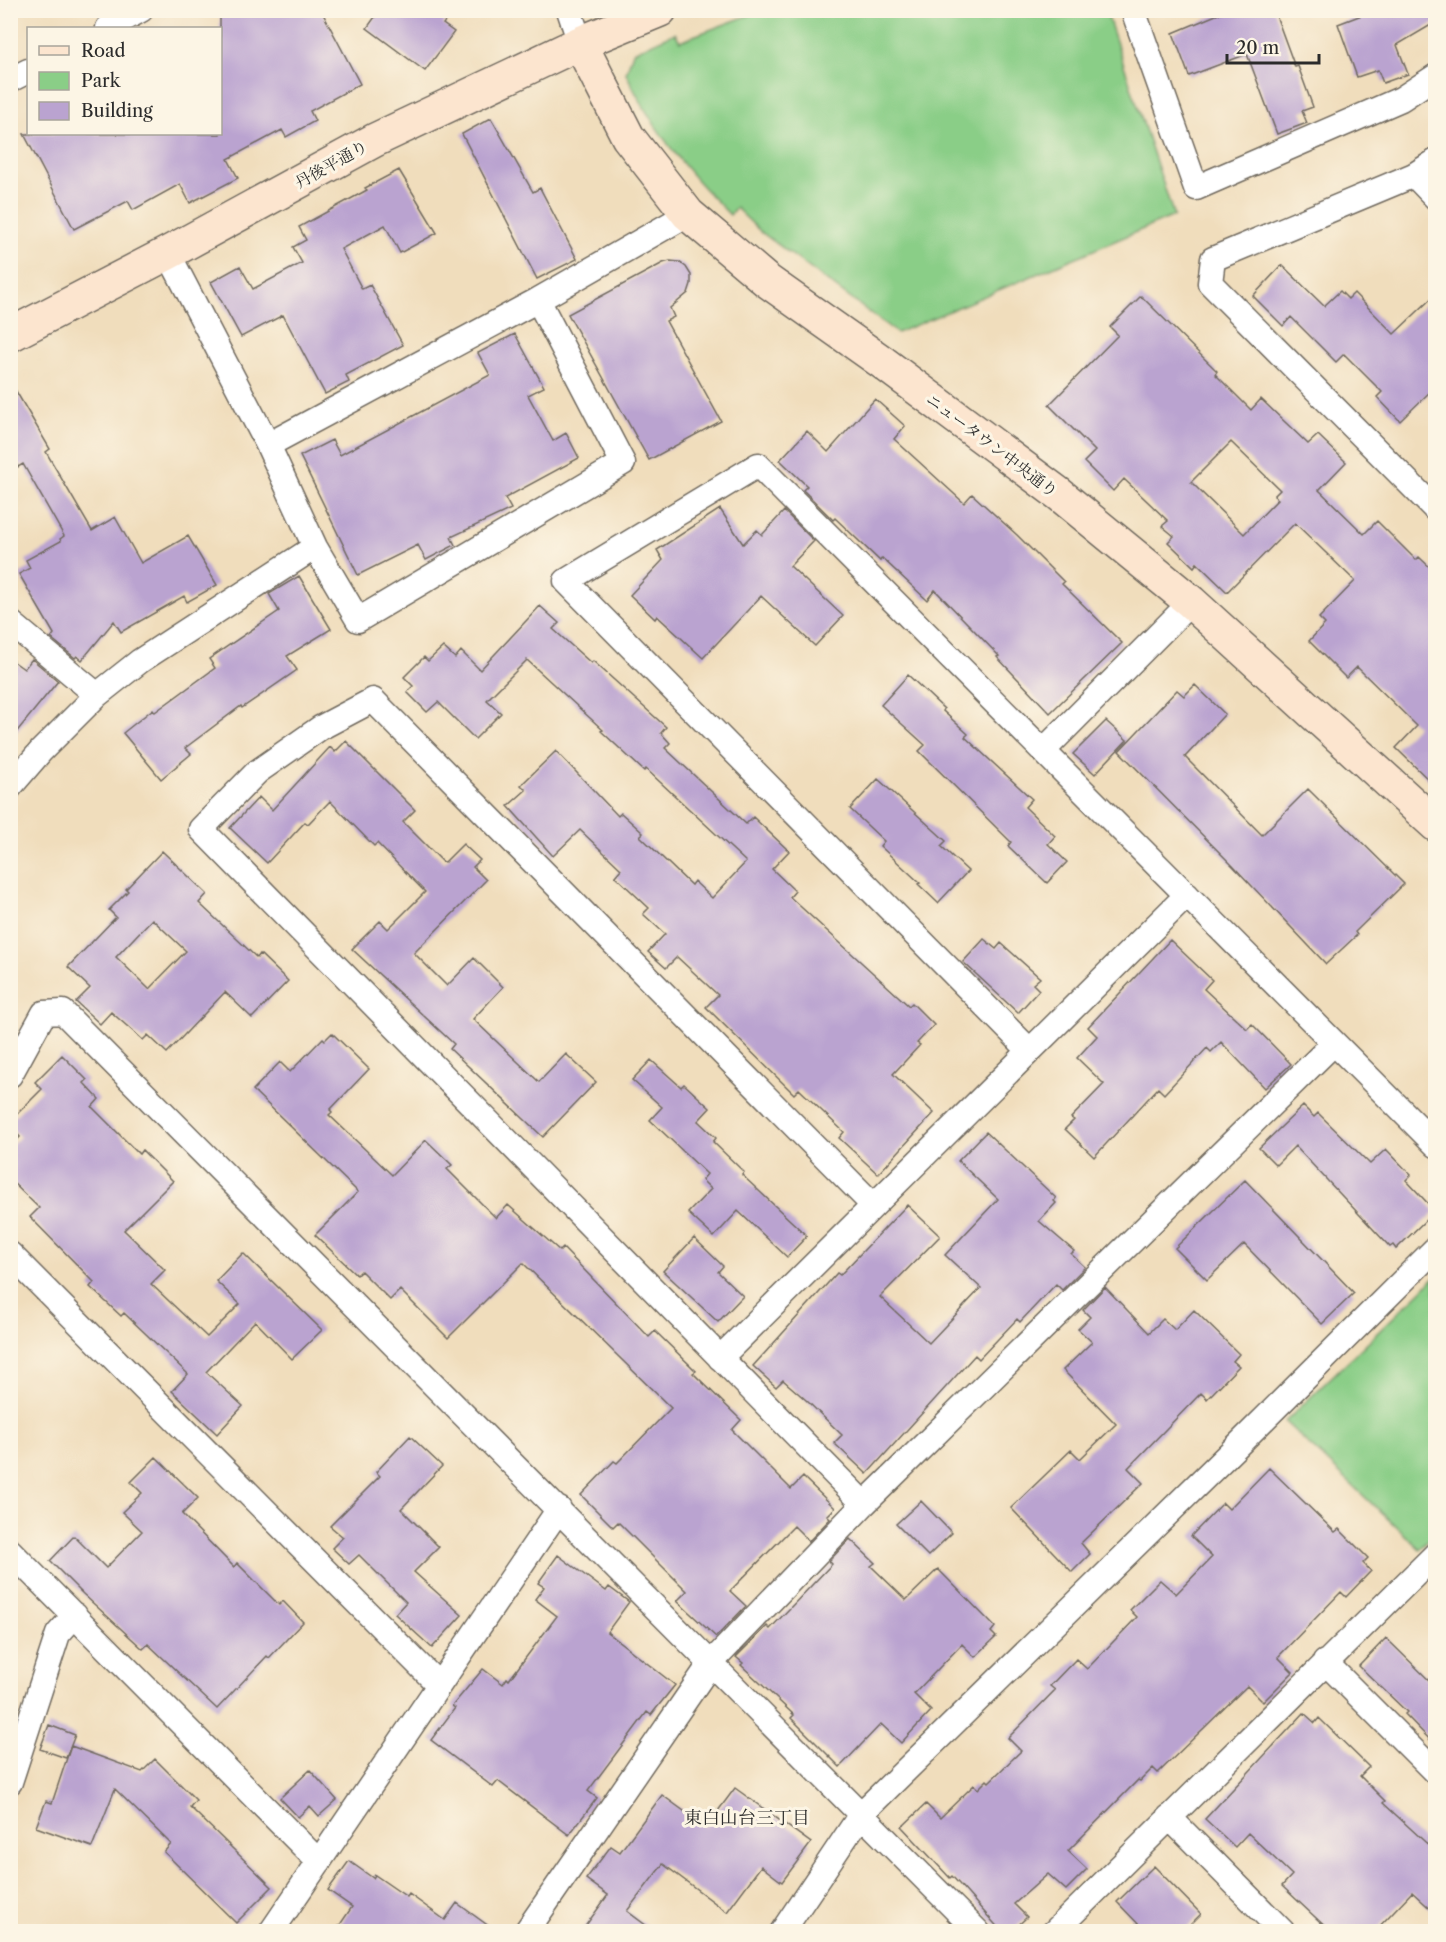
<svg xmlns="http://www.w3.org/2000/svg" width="1446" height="1942" font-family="'Libre Caslon Text','Noto Serif JP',serif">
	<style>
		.green { fill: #8ace87; stroke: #5a7c59; stroke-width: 1.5 }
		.building { fill: #baa3d0; fill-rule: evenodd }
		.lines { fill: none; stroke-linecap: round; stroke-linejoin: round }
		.street-casing { stroke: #70695e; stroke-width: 27 }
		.secondary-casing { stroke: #70695e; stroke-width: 36 }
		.street { stroke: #fff; stroke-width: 24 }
		.secondary { stroke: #fce5cf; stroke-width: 33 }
		.labels { text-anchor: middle; stroke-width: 6; stroke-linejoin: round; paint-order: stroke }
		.street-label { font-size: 16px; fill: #2b2b2b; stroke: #fcf5e5 }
		.neighbourhood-label { font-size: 18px; fill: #2b2b2b; stroke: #fcf5e5 }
	</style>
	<rect width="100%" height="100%" fill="#fcf5e5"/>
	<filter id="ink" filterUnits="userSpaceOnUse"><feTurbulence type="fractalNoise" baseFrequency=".0167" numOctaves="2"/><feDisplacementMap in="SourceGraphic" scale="12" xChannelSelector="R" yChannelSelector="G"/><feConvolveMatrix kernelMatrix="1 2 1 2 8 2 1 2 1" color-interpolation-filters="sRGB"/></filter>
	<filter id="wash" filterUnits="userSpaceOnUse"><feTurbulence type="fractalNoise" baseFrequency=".008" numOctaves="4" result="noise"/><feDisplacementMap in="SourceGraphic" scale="24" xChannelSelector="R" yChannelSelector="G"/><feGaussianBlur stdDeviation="1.35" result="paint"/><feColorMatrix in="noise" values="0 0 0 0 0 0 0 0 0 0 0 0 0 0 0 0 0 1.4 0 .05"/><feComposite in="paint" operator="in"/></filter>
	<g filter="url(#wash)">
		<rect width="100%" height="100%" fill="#f0ddbc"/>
		<!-- green -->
		<path class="green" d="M 760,11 L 1106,11 L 1174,216 L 897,333 L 761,232 L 736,208 L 730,215 C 687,173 651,128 626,73 L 633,52 L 675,33 L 680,41 Z
			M 1435,1277 L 1435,1533 L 1420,1549 L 1285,1422 Z"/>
		<g id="blocks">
			<!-- building -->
			<path class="building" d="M 220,10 L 321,10 L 360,84 L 310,111 L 315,121 L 286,137 L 282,130 L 228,159 L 238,178 L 190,203 L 180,184 L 133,210 L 128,201 L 74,229 L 24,134 L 220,134 Z
				M 380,10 L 453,10 L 443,24 L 454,32 L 425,71 L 367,28 Z
				M 1228,10 L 1274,10 L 1295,67 L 1298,66 L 1313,107 L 1302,111 L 1307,123 L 1277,134 L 1247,54 L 1189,76 L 1173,33 Z
				M 1375,10 L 1436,10 L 1436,22 L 1397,45 L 1408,74 L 1383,83 L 1378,70 L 1357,77 L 1338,24 Z
				M 491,118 L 533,192 L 540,188 L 577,259 L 537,279 L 462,134 Z
				M 399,170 L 437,233 L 400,253 L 385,225 L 341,249 L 362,289 L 370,285 L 403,345 L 346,375 L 349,382 L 325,394 L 283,315 L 241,337 L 211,282 L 240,266 L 253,289 L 302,263 L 293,247 L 306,240 L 299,227 L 367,190 L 365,188 Z
				M 670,261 L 679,262 L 686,267 L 691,275 L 691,284 L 688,293 L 670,308 L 674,317 L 666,321 L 721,421 L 649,460 L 568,314 L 663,263 Z
				M 1282,265 L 1324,306 L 1340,291 L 1348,299 L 1354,293 L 1394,334 L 1436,294 L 1436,386 L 1400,421 L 1377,397 L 1382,392 L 1344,354 L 1336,362 L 1291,317 L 1283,326 L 1253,296 Z
				M 1141,296 L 1217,371 L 1215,374 L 1251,410 L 1261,399 L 1308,444 L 1318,435 L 1346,462 L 1319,490 L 1364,534 L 1377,521 L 1416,560 L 1419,557 L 1436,573 L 1436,787 L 1396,748 L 1417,726 L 1357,667 L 1346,678 L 1309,641 L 1325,624 L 1319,618 L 1355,581 L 1295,523 L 1227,592 L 1197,563 L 1194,567 L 1168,542 L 1174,536 L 1162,526 L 1168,521 L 1124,479 L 1113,491 L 1084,462 L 1095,451 L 1049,405 L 1118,335 L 1110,327 ZM 1231,442 L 1280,490 L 1274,496 L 1278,499 L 1244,534 L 1191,482 Z
				M 515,334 L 544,387 L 528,395 L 553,441 L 566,433 L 579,458 L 505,498 L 511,509 L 451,537 L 455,545 L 426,560 L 418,545 L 358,575 L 300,456 L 332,440 L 340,455 L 490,375 L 478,353 Z
				M 10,381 L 50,449 L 46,452 L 92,531 L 115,517 L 141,563 L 188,536 L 217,585 L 187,602 L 184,596 L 121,632 L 114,621 L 82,660 L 77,656 L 75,658 L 51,638 L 54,634 L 19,574 L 30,568 L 26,560 L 61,541 L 60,539 L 64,536 L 23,464 L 18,467 L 10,453 Z
				M 875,399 L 905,426 L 894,439 L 964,503 L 972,494 L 1017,535 L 1064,582 L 1062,584 L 1122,643 L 1050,713 L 997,657 L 999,656 L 935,590 L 927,600 L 882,558 L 880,561 L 835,518 L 833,520 L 803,490 L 807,486 L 780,460 L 807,431 L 828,452 Z
				M 720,509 L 743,544 L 757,530 L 762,535 L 784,511 L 814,541 L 790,566 L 843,616 L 815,646 L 761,596 L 703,658 L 657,616 L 655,619 L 630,595 L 663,560 L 657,550 Z
				M 299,576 L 331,629 L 287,656 L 297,670 L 242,708 L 241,706 L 185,748 L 191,754 L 161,779 L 123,733 L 153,709 L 155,712 L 215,668 L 209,659 L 279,611 L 269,594 Z
				M 540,606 L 559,623 L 553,629 L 591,663 L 593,661 L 666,727 L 661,733 L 670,743 L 665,748 L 746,824 L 753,817 L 789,851 L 772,869 L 795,891 L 790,897 L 909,1006 L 912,1003 L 934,1025 L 917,1043 L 920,1045 L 893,1074 L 934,1113 L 878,1174 L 839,1138 L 844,1132 L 799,1089 L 794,1094 L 706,1007 L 718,995 L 677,957 L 666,968 L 648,952 L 665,934 L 643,914 L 649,908 L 615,876 L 621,869 L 580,830 L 553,856 L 508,806 L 526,790 L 521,785 L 556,751 L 618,816 L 621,813 L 643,833 L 640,836 L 691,885 L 694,881 L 712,898 L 746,862 L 646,769 L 644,771 L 601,731 L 603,730 L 527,660 L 487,700 L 501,713 L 475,739 L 438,702 L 427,712 L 407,692 L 413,686 L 404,677 L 424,657 L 428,661 L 443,647 L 455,658 L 461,651 L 480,670 Z
				M 10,659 L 24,669 L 32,659 L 58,681 L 10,740 Z
				M 908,675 L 944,709 L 943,711 L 968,734 L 965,737 L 1032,799 L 1025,807 L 1055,836 L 1048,844 L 1067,862 L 1047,883 L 1008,846 L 1011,842 L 919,751 L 925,745 L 881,705 Z
				M 1195,685 L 1225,714 L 1185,757 L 1262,835 L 1308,789 L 1404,884 L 1355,932 L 1357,935 L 1326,964 L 1233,866 L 1119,751 L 1177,690 L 1184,696 Z
				M 1106,721 L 1127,740 L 1095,774 L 1073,754 Z
				M 346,741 L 415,810 L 403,822 L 444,863 L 463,844 L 480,860 L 473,867 L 486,880 L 414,953 L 447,986 L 474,958 L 503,987 L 473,1019 L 539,1082 L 566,1054 L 596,1082 L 543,1137 L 450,1049 L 454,1044 L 352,949 L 380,921 L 388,929 L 425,892 L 377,843 L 374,846 L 330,801 L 308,824 L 305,822 L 267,863 L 230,828 L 259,797 L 272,810 L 330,747 L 335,752 Z
				M 878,779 L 946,841 L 941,846 L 968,871 L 938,903 L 918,884 L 920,883 L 880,846 L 884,841 L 850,809 Z
				M 162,851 L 207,894 L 199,903 L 257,958 L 260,954 L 288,981 L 252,1018 L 225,992 L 167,1053 L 148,1035 L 143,1040 L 111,1012 L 100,1024 L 76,1002 L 90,988 L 68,967 L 116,917 L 109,910 L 128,891 L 126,889 ZM 152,919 L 186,951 L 149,989 L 116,957 Z
				M 984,939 L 996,949 L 1001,943 L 1040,978 L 1033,984 L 1039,990 L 1018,1013 L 963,962 Z
				M 1170,940 L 1212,980 L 1204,989 L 1247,1029 L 1252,1024 L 1291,1064 L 1265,1088 L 1221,1042 L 1211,1052 L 1207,1048 L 1164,1094 L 1158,1088 L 1094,1157 L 1065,1129 L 1074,1120 L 1071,1118 L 1104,1084 L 1077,1058 L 1097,1036 L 1088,1027 Z
				M 332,1033 L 369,1069 L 330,1110 L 332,1112 L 329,1115 L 392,1175 L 426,1140 L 452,1165 L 447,1169 L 496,1218 L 508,1205 L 560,1251 L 563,1248 L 649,1337 L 655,1331 L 696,1371 L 693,1373 L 741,1420 L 732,1430 L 791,1489 L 803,1477 L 835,1508 L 827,1516 L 830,1519 L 809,1541 L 794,1526 L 730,1591 L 746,1606 L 716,1637 L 677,1601 L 687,1591 L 618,1522 L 613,1527 L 581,1495 L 614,1461 L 617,1463 L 671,1408 L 523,1263 L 448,1338 L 400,1290 L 390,1300 L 361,1271 L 357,1275 L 315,1235 L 358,1192 L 253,1090 L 280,1062 L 290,1072 L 323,1038 L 325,1040 Z
				M 62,1055 L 87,1080 L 84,1083 L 99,1099 L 92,1107 L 139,1154 L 142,1150 L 173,1181 L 124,1230 L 165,1270 L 151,1284 L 207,1337 L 240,1304 L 216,1281 L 243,1253 L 322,1330 L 292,1359 L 255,1321 L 206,1372 L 243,1406 L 217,1434 L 172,1391 L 188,1374 L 124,1313 L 121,1316 L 90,1287 L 94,1282 L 30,1217 L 39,1208 L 10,1180 L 10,1147 L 20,1137 L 10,1126 L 10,1121 L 42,1089 L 35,1082 Z
				M 651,1060 L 681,1087 L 684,1084 L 710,1108 L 698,1121 L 716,1138 L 713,1142 L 744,1172 L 742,1175 L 807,1236 L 787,1257 L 738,1211 L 714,1237 L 688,1213 L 711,1189 L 702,1180 L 707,1174 L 650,1120 L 662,1107 L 632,1080 Z
				M 1303,1106 L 1314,1117 L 1318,1113 L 1370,1164 L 1386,1149 L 1411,1175 L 1406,1180 L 1435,1211 L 1396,1249 L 1393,1245 L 1390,1247 L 1295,1146 L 1276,1165 L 1259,1148 Z
				M 986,1132 L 1056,1198 L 1054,1201 L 1056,1203 L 1039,1221 L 1074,1251 L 1071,1254 L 1085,1267 L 1062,1290 L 1056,1284 L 1020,1322 L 1017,1319 L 979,1359 L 975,1355 L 867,1474 L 834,1443 L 842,1435 L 806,1400 L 783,1380 L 776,1387 L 753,1366 L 837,1273 L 840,1275 L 907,1205 L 940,1236 L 880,1297 L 929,1343 L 981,1288 L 945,1255 L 998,1199 L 958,1161 Z
				M 1245,1180 L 1354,1293 L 1322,1324 L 1244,1244 L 1207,1280 L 1175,1248 Z
				M 694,1238 L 723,1266 L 718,1272 L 743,1296 L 718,1322 L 663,1271 Z
				M 1105,1287 L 1149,1333 L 1163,1319 L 1175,1330 L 1194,1310 L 1239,1354 L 1233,1361 L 1239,1366 L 1207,1399 L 1201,1393 L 1128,1468 L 1143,1483 L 1081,1543 L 1090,1554 L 1072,1572 L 1011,1508 L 1071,1450 L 1080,1459 L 1116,1424 L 1063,1370 L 1092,1342 L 1078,1329 L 1090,1317 L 1083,1310 Z
				M 410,1436 L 442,1466 L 401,1509 L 439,1547 L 414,1572 L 462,1615 L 432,1648 L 395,1614 L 406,1602 L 359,1555 L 349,1564 L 332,1548 L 343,1537 L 330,1526 L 380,1476 L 376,1472 Z
				M 156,1457 L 198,1498 L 182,1514 L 234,1567 L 237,1563 L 279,1605 L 283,1601 L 303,1622 L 269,1658 L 267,1656 L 217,1709 L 148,1644 L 143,1649 L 83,1594 L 50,1561 L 74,1536 L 106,1568 L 142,1531 L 122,1512 L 142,1493 L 131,1482 Z
				M 1269,1468 L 1335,1532 L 1339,1529 L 1368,1558 L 1363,1563 L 1371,1571 L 1346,1597 L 1341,1592 L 1278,1657 L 1293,1672 L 1263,1702 L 1247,1686 L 1158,1773 L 1153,1768 L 1140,1781 L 1138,1780 L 1068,1851 L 1087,1869 L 1066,1890 L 1048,1874 L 1014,1904 L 1027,1917 L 1011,1932 L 1002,1932 L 952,1876 L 950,1878 L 902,1827 L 926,1804 L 940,1818 L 974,1785 L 978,1789 L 987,1780 L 989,1782 L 1021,1751 L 1008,1738 L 1055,1690 L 1050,1686 L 1076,1659 L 1087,1669 L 1137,1617 L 1130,1610 L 1160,1580 L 1176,1594 L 1212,1557 L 1191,1536 L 1223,1503 L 1229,1509 Z
				M 921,1501 L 952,1533 L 928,1556 L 896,1524 Z
				M 850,1539 L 875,1563 L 871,1566 L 906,1600 L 938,1569 L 995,1627 L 991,1632 L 996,1637 L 975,1657 L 962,1644 L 914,1694 L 931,1711 L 901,1743 L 881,1724 L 840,1767 L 791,1718 L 794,1715 L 741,1665 L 743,1663 L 736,1657 L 767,1626 L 770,1629 L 832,1564 L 829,1561 Z
				M 558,1555 L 606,1591 L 609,1587 L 629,1602 L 607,1632 L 675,1685 L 651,1715 L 647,1712 L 588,1791 L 597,1798 L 569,1835 L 498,1781 L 493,1787 L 431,1740 L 455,1708 L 452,1706 L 483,1669 L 503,1684 L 507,1678 L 509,1680 L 557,1616 L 535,1599 L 544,1587 L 538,1583 Z
				M 1386,1638 L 1436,1687 L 1436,1746 L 1405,1714 L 1407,1712 L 1359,1666 Z
				M 1304,1713 L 1315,1723 L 1319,1718 L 1369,1767 L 1360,1776 L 1385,1801 L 1383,1803 L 1436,1852 L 1436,1914 L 1412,1892 L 1374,1932 L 1331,1932 L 1282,1886 L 1292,1875 L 1248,1833 L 1235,1847 L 1205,1819 Z
				M 49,1725 L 75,1735 L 66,1758 L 40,1749 Z
				M 71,1746 L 142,1772 L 155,1759 L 196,1800 L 190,1807 L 272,1887 L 236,1923 L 164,1852 L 171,1844 L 115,1789 L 92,1847 L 36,1827 L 46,1801 L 52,1803 Z
				M 310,1770 L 337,1800 L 319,1816 L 310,1806 L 298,1817 L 280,1798 Z
				M 735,1788 L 811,1843 L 782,1882 L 761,1866 L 727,1912 L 663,1864 L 627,1911 L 655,1932 L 581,1932 L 608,1895 L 586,1879 L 611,1846 L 620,1852 L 662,1795 L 706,1827 Z
				M 349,1861 L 373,1878 L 375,1875 L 407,1897 L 409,1894 L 445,1920 L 457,1903 L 497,1932 L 335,1932 L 352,1907 L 328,1890 Z
				M 1154,1866 L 1201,1914 L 1183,1932 L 1146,1932 L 1117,1902 Z"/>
		</g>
	</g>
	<g filter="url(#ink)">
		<use href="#blocks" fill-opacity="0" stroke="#70695e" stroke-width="1.5"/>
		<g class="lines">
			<defs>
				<path id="street" d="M 569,10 L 580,43
					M 1133,10 L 1196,188 L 1401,99 L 1436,76
					M 108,28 L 141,10
					M 10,80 L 28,71
					M 1436,161 L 1414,175 L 1213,259 L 1210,283 L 1436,510
					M 1414,175 L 1436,198
					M 168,253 L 268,445 L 315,547 L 358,620 L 623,463 L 538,300
					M 268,445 L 538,300 L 688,214
					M 10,622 L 97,695
					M 1043,751 L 1191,602
					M 10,787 L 41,751 L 97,695 L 140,661 L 315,547
					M 1029,1050 L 566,581 L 758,465 L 1436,1145
					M 10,1075 L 44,1013 L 63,1012 L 978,1932
					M 10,1254 L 439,1685
					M 720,1358 L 1187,895
					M 864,1504 L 201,829 L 257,772 L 320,728 L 373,700 L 873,1205
					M 10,1551 L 319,1862
					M 1325,1662 L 1436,1773
					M 10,1782 L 58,1634 L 75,1615
					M 1169,1817 L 1283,1932
					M 271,1932 L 559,1509
					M 526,1932 L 711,1663 L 864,1504 L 1334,1043
					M 782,1932 L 862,1813 L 1242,1441 L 1436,1248
					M 1054,1932 L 1436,1554"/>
				<path id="secondary" d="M 580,43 L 628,137 L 688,214 L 766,280 L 882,362 L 1059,494 L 1191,602 L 1436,825
					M 10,335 L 168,253 L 375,140 L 580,43 L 660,10"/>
			</defs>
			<!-- street casing -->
			<use href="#street" class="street-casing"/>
			<!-- secondary casing -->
			<use href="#secondary" class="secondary-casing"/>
			<!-- street -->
			<use href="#street" class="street"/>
			<!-- secondary -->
			<use href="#secondary" class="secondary"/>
		</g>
	</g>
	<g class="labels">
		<!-- street labels -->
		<g class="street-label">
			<text transform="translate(331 164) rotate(-29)" y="6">丹後平通り</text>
			<text transform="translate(992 445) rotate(37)" y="6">ニュータウン中央通り</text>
		</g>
		<!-- neighbourhood labels -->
		<g class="neighbourhood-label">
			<text x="747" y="1824">東白山台三丁目</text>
		</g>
	</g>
	<!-- margin -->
	<rect width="1446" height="1942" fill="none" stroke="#fcf5e5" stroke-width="36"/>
	<!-- legend -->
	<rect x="27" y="27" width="195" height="108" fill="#fcf5e5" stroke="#a8a49b" stroke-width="1.5"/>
	<rect x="39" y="46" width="30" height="9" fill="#fce5cf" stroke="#a8a49b" stroke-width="1.5"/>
	<text x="81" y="57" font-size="18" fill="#2b2b2b">Road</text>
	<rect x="39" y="72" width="30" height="18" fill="#8ace87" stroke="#a8a49b" stroke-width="1.5"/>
	<text x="81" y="87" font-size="18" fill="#2b2b2b">Park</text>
	<rect x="39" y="102" width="30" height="18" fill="#baa3d0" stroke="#a8a49b" stroke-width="1.5"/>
	<text x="81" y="117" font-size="18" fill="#2b2b2b">Building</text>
	<!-- scale -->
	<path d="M1227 54v9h92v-9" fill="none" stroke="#2b2b2b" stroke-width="3"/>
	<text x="1236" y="54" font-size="18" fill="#2b2b2b" stroke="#fcf5e5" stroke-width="4.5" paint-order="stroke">20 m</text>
</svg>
